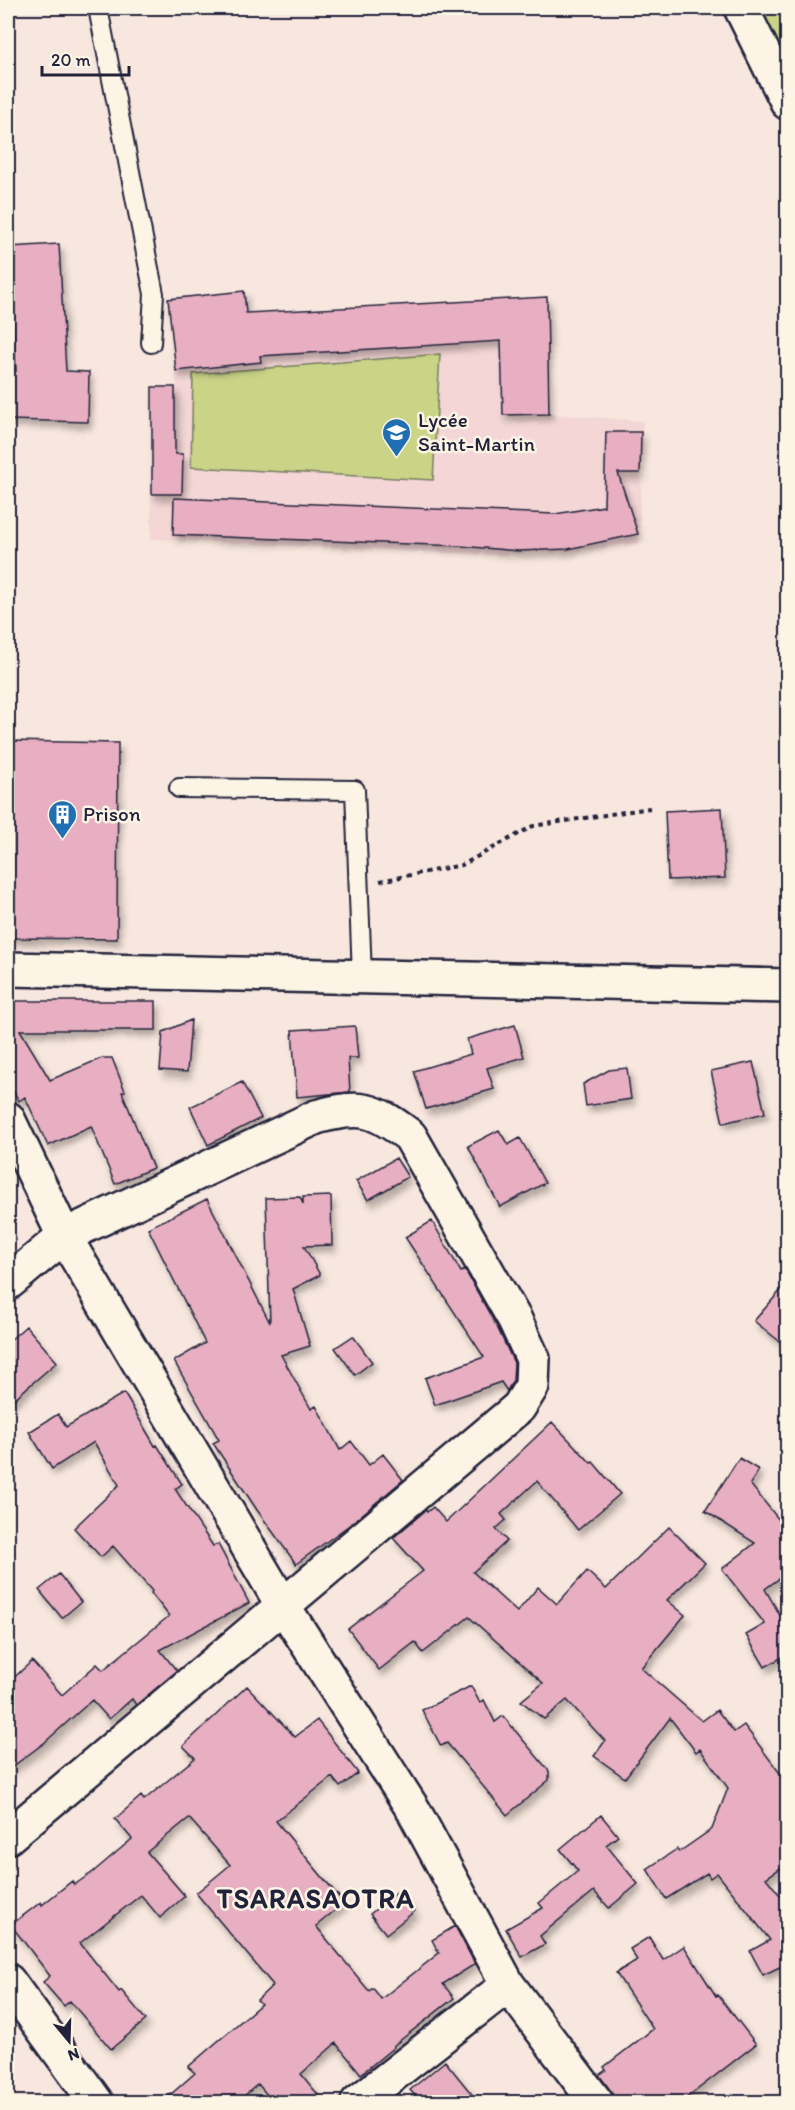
<svg xmlns="http://www.w3.org/2000/svg" width="795" height="2110" font-family="Itim,sans-serif">
	<style>
		.built { fill: #f3d6d5 }
		.green { fill: #c9d487; stroke: #767b61; stroke-width: 1.5 }
		.building { fill: #e7afc1; stroke: #22223b; stroke-width: 1.5; filter: url(#shadow) }
		.lines { fill: none; stroke-linecap: round; stroke-linejoin: round }
		.lane-casing { stroke: #22223b; stroke-width: 22 }
		.street-casing { stroke: #22223b; stroke-width: 38 }
		.path { stroke: #22223b; stroke-width: 4; stroke-dasharray: 4.5 4.5; stroke-linecap: butt }
		.lane { stroke: #fcf5e5; stroke-width: 18 }
		.street { stroke: #fcf5e5; stroke-width: 33 }
		.labels { text-anchor: middle; stroke-width: 5; stroke-linejoin: round; paint-order: stroke }
		.poi-label { font-size: 21px; fill: #22223b; stroke: #fcf5e5; text-anchor: start }
		.district-label { font-size: 27px; font-weight: bold; letter-spacing: 1.5px; fill: #22223b; stroke: #fcf5e5 }
	</style>
	<defs>
		<filter id="shadow"><feDropShadow dx="3.5" dy="6" stdDeviation="3" flood-color="#0004"/></filter>
	</defs>
	<rect width="100%" height="100%" fill="#f8e7de"/>
	<filter id="ink" filterUnits="userSpaceOnUse"><feTurbulence type="fractalNoise" baseFrequency=".0167" numOctaves="2"/><feDisplacementMap in="SourceGraphic" scale="12" xChannelSelector="R" yChannelSelector="G"/><feConvolveMatrix kernelMatrix="1 2 1 2 8 2 1 2 1" color-interpolation-filters="sRGB"/></filter>
	<g filter="url(#ink)">
		<!-- built -->
		<path class="built" d="M 244,291 L 247,323 L 257,312 L 547,297 L 549,414 L 643,421 L 639,543 L 567,552 L 494,555 L 151,539 L 152,387 L 177,386 L 168,299 Z"/>
		<!-- green -->
		<path class="green" d="M 741,8 L 787,8 L 787,103 Z
			M 440,354 L 433,480 L 191,467 L 193,374 Z"/>
		<!-- building -->
		<path class="building" d="M 59,244 L 66,371 L 89,372 L 88,422 L 8,420 L 8,371 L 16,371 L 9,247 Z
			M 244,291 L 246,313 L 547,297 L 549,414 L 503,415 L 501,341 L 260,356 L 261,362 L 176,371 L 168,299 Z
			M 152,387 L 175,387 L 175,454 L 183,454 L 182,494 L 152,494 Z
			M 606,432 L 641,432 L 640,473 L 618,473 L 638,534 L 568,549 L 519,551 L 460,546 L 173,535 L 174,498 L 555,514 L 604,506 Z
			M 8,741 L 118,743 L 117,939 L 8,938 Z
			M 722,808 L 725,878 L 668,880 L 665,811 Z
			M 8,1001 L 156,1001 L 156,1030 L 20,1030 L 50,1080 L 102,1058 L 112,1058 L 125,1091 L 122,1092 L 153,1168 L 115,1184 L 91,1126 L 48,1146 L 25,1097 L 19,1101 L 8,1082 Z
			M 191,1020 L 187,1072 L 160,1070 L 163,1032 Z
			M 515,1025 L 524,1057 L 487,1068 L 494,1089 L 426,1109 L 414,1071 L 471,1054 L 467,1039 Z
			M 355,1026 L 358,1058 L 348,1058 L 350,1092 L 297,1097 L 292,1030 Z
			M 753,1062 L 765,1113 L 723,1123 L 711,1071 Z
			M 627,1068 L 631,1099 L 586,1106 L 583,1084 L 609,1070 Z
			M 242,1082 L 261,1118 L 208,1145 L 190,1107 Z
			M 499,1130 L 508,1145 L 520,1138 L 545,1183 L 500,1207 L 468,1146 Z
			M 396,1158 L 408,1177 L 368,1200 L 356,1181 Z
			M 331,1196 L 332,1245 L 304,1246 L 320,1275 L 293,1289 L 310,1346 L 281,1355 L 311,1409 L 316,1406 L 340,1450 L 351,1441 L 369,1465 L 383,1454 L 403,1480 L 352,1523 L 296,1564 L 257,1510 L 213,1443 L 219,1440 L 174,1361 L 205,1343 L 148,1228 L 207,1199 L 270,1323 L 266,1198 L 300,1197 L 303,1204 L 303,1197 Z
			M 432,1221 L 461,1272 L 465,1270 L 498,1329 L 514,1363 L 513,1380 L 507,1391 L 501,1382 L 435,1405 L 425,1378 L 484,1357 L 405,1237 Z
			M 788,1282 L 788,1348 L 754,1321 Z
			M 26,1326 L 57,1362 L 8,1404 L 8,1342 Z
			M 353,1336 L 372,1362 L 355,1375 L 335,1348 Z
			M 124,1393 L 155,1446 L 157,1445 L 182,1484 L 175,1489 L 213,1546 L 218,1544 L 249,1603 L 160,1650 L 177,1671 L 136,1705 L 132,1699 L 109,1719 L 92,1700 L 44,1743 L 8,1770 L 8,1683 L 32,1661 L 62,1695 L 97,1664 L 103,1670 L 169,1616 L 151,1593 L 152,1591 L 113,1546 L 101,1557 L 74,1528 L 119,1485 L 94,1442 L 52,1469 L 29,1432 L 58,1414 L 66,1427 Z
			M 552,1422 L 591,1463 L 593,1462 L 620,1494 L 578,1530 L 537,1481 L 501,1514 L 506,1520 L 496,1529 L 507,1541 L 473,1572 L 517,1612 L 538,1587 L 557,1604 L 587,1571 L 606,1589 L 669,1527 L 705,1563 L 667,1600 L 685,1615 L 641,1668 L 702,1721 L 717,1710 L 734,1732 L 744,1725 L 788,1784 L 788,1863 L 766,1878 L 788,1905 L 788,1963 L 763,1975 L 750,1951 L 770,1940 L 717,1873 L 710,1878 L 707,1873 L 666,1899 L 647,1869 L 677,1849 L 679,1852 L 712,1829 L 728,1788 L 700,1749 L 696,1752 L 670,1718 L 625,1778 L 594,1756 L 605,1741 L 567,1700 L 544,1719 L 521,1701 L 543,1683 L 469,1617 L 423,1653 L 415,1642 L 379,1670 L 348,1629 L 423,1571 L 393,1538 L 426,1510 L 427,1512 L 433,1507 L 446,1522 Z
			M 739,1458 L 759,1470 L 750,1484 L 788,1531 L 788,1572 L 765,1589 L 788,1629 L 788,1654 L 765,1667 L 746,1635 L 765,1624 L 722,1569 L 755,1543 L 705,1511 Z
			M 59,1574 L 81,1602 L 62,1618 L 39,1590 Z
			M 247,1686 L 295,1737 L 317,1720 L 358,1773 L 340,1787 L 332,1777 L 276,1821 L 344,1903 L 316,1926 L 369,1991 L 373,1988 L 381,1999 L 439,1953 L 432,1940 L 455,1926 L 475,1964 L 443,1984 L 454,1998 L 393,2046 L 394,2047 L 361,2074 L 336,2043 L 301,2074 L 325,2103 L 274,2103 L 258,2084 L 236,2103 L 161,2103 L 195,2073 L 188,2067 L 261,2004 L 257,2000 L 273,1985 L 196,1893 L 230,1865 L 189,1818 L 147,1852 L 185,1896 L 160,1918 L 141,1895 L 80,1943 L 119,1992 L 121,1990 L 146,2020 L 111,2049 L 70,2001 L 64,2006 L 43,1982 L 50,1976 L 11,1925 L 41,1902 L 42,1905 L 72,1881 L 74,1885 L 93,1872 L 132,1839 L 115,1819 L 141,1796 L 144,1800 L 195,1758 L 183,1746 Z
			M 471,1686 L 480,1703 L 484,1700 L 495,1722 L 503,1716 L 549,1771 L 549,1780 L 507,1815 L 447,1743 L 441,1746 L 422,1710 Z
			M 601,1815 L 618,1836 L 606,1845 L 638,1884 L 609,1908 L 594,1891 L 540,1936 L 545,1944 L 522,1957 L 506,1929 L 543,1908 L 539,1903 L 578,1871 L 560,1849 Z
			M 399,1891 L 415,1911 L 386,1934 L 370,1914 Z
			M 649,1937 L 663,1960 L 684,1946 L 716,1996 L 718,1995 L 756,2044 L 680,2103 L 614,2103 L 611,2091 L 599,2075 L 606,2070 L 604,2067 L 653,2029 L 616,1973 L 637,1960 L 630,1949 Z
			M 445,2061 L 479,2103 L 422,2103 L 410,2090 Z"/>
		<g class="lines">
			<defs>
				<path id="lane" d="M 98,8 L 154,294 L 151,343
					M 179,788 L 355,790 L 362,977"/>
				<path id="street" d="M 741,8 L 788,103
					M 8,969 L 788,986
					M 8,1119 L 64,1236 L 282,1604 L 414,1811 L 508,1985 L 596,2102
					M 8,1283 L 64,1236 L 316,1117 C 361,1105 373,1108 410,1136 L 515,1320 L 533,1359 L 532,1386 L 519,1407 L 8,1837
					M 8,1981 L 96,2102
					M 358,2102 L 508,1985"/>
			</defs>
			<!-- lane casing -->
			<use href="#lane" class="lane-casing"/>
			<!-- street casing -->
			<use href="#street" class="street-casing"/>
			<!-- path -->
			<path class="path" d="M 380,881 L 462,865 L 533,826 L 650,808"/>
			<!-- lane -->
			<use href="#lane" class="lane"/>
			<!-- street -->
			<use href="#street" class="street"/>
		</g>
	</g>
	<!-- icons -->
	<defs>
		<symbol id="school-pin" viewBox="-11 -11 22 30"><path d="M0 17L-7.5 6A9.5 9.5 0 1 1 7.5 6Z" fill="#1f6fb2" stroke="#fcf5e5"/><path d="M0-5L7-2L0 1L-7-2ZM-4 1L0 2.5L4 1V4Q0 6-4 4Z" fill="#fff"/></symbol>
		<symbol id="building-pin" viewBox="-11 -11 22 30"><path d="M0 17L-7.5 6A9.5 9.5 0 1 1 7.5 6Z" fill="#1f6fb2" stroke="#fcf5e5"/><path d="M-4-6H4V6H1V3H-1V6H-4ZM-2.5-4.3h1.7v1.8h-1.7ZM.8-4.3h1.7v1.8H.8ZM-2.5-1h1.7V.8h-1.7ZM.8-1h1.7V.8H.8Z" fill="#fff"/></symbol>
	</defs>
	<g fill-rule="evenodd">
		<use href="#school-pin" x="380" y="416" width="33" height="45"/>
		<use href="#building-pin" x="46" y="798" width="33" height="45"/>
	</g>
	<g class="labels">
		<!-- poi labels -->
		<g class="poi-label">
			<text x="418" y="427">Lycée<tspan x="418" dy="24">Saint-Martin</tspan></text>
			<text x="83" y="821">Prison</text>
		</g>
		<!-- district labels -->
		<g class="district-label">
			<text x="316" y="1908">TSARASAOTRA</text>
		</g>
	</g>
	<!-- margin -->
	<rect width="795" height="2110" fill="none" stroke="#fcf5e5" stroke-width="30"/>
	<rect x="15" y="15" width="765" height="2080" fill="none" stroke="#22223b" stroke-width="2" filter="url(#ink)"/>
	<!-- north arrow -->
	<g transform="translate(69 2041) rotate(161)" stroke="#fcf5e5" stroke-width="4.5" paint-order="stroke">
	<path d="M0-4.5L10 22L0 15L-10 22Z" fill="#22223b"/>
	<text y="-9" font-size="16" font-weight="bold" text-anchor="middle" fill="#22223b">N</text>
	</g>
	<!-- scale -->
	<path d="M42 66v9h87v-9" fill="none" stroke="#22223b" stroke-width="3"/>
	<text x="51" y="66" font-size="18" fill="#22223b" stroke="#fcf5e5" stroke-width="4.5" paint-order="stroke">20 m</text>
</svg>
